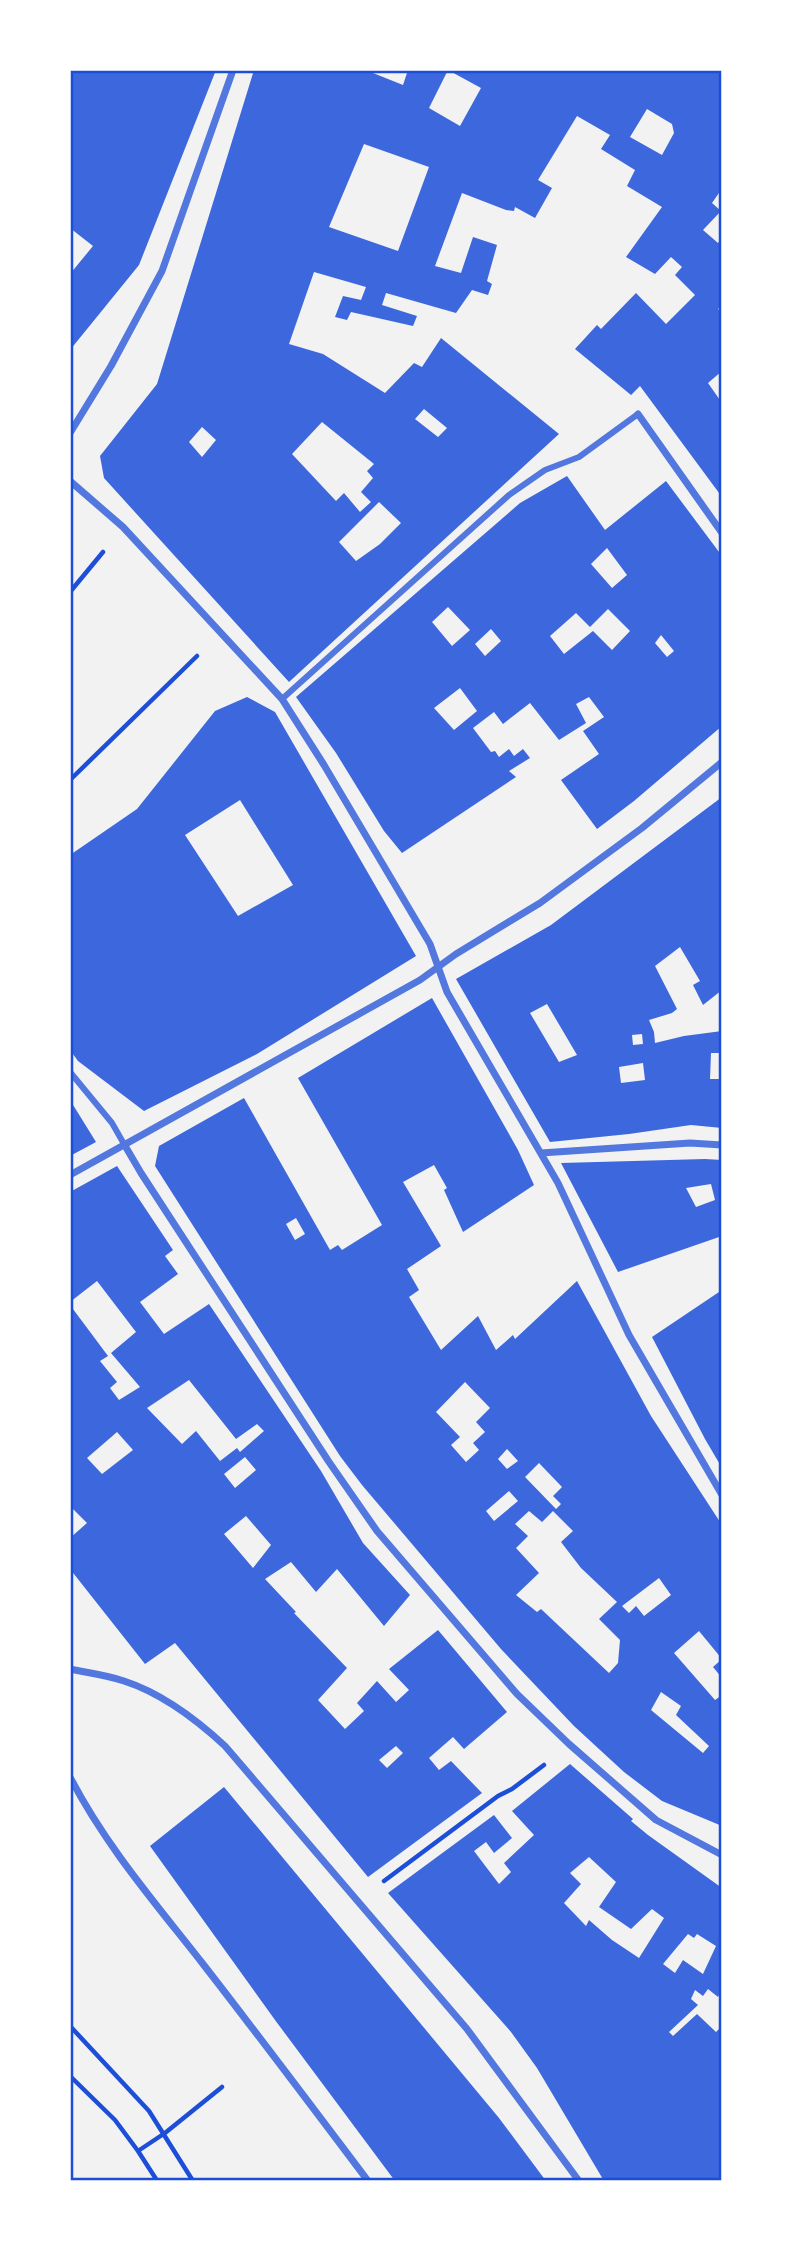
<svg xmlns="http://www.w3.org/2000/svg" width="792" height="2251" font-family="Figtree,sans-serif">
	<style>
		.building { fill: #3d67dc; fill-rule: evenodd }
		.lines { fill: none; stroke-linecap: round; stroke-linejoin: round }
		.path { stroke: #1d4ed8; stroke-width: 4.5 }
		.pedestrian { stroke: #5277de; stroke-width: 6 }
		.minor { stroke: #5277de; stroke-width: 7 }
		.neatline { fill: none; stroke: #1d4ed8; stroke-width: 2.5 }
	</style>
	<rect width="100%" height="100%" fill="#f2f2f2"/>
	<!-- building -->
	<path class="building" d="M 70,70 L 216,70 L 139,265 L 70,350 L 70,274 L 93,246 L 70,228 Z
		M 254,70 L 375,70 L 373,73 L 403,85 L 408,70 L 448,70 L 429,108 L 460,126 L 481,88 L 448,70 L 722,70 L 722,191 L 721,190 L 712,203 L 721,211 L 703,230 L 718,243 L 722,238 L 722,305 L 718,309 L 722,313 L 722,371 L 708,383 L 722,403 L 722,497 L 640,386 L 631,395 L 575,349 L 597,325 L 601,329 L 636,293 L 666,324 L 695,295 L 675,275 L 682,267 L 671,257 L 655,274 L 626,257 L 662,207 L 627,186 L 635,170 L 601,149 L 610,135 L 577,116 L 538,180 L 552,188 L 535,218 L 515,207 L 514,211 L 506,210 L 462,193 L 435,266 L 461,273 L 473,237 L 497,245 L 487,281 L 492,284 L 488,295 L 472,290 L 456,313 L 386,293 L 382,305 L 417,316 L 413,326 L 351,312 L 347,320 L 335,317 L 343,296 L 361,300 L 366,287 L 314,272 L 289,344 L 323,354 L 385,393 L 414,363 L 422,367 L 441,338 L 559,434 L 289,682 L 104,478 L 100,456 L 157,384 ZM 647,109 L 672,124 L 674,133 L 662,155 L 630,137 ZM 364,144 L 429,167 L 398,251 L 329,227 ZM 424,409 L 447,428 L 438,437 L 415,419 ZM 322,422 L 374,464 L 367,471 L 373,478 L 361,492 L 371,502 L 360,512 L 344,493 L 336,501 L 292,454 ZM 202,427 L 216,440 L 202,457 L 189,442 ZM 379,502 L 401,523 L 380,544 L 356,561 L 339,542 Z
		M 567,476 L 605,530 L 666,481 L 722,556 L 722,726 L 634,801 L 597,829 L 561,780 L 599,754 L 583,731 L 604,717 L 589,697 L 576,704 L 586,723 L 559,740 L 530,703 L 503,724 L 494,712 L 473,728 L 491,752 L 495,751 L 499,757 L 509,749 L 514,756 L 523,749 L 530,758 L 509,771 L 516,777 L 402,853 L 384,831 L 336,753 L 296,697 L 520,503 ZM 607,548 L 627,575 L 612,588 L 591,564 ZM 448,607 L 470,630 L 452,646 L 432,622 ZM 608,609 L 630,631 L 612,650 L 593,631 L 564,654 L 550,636 L 576,613 L 590,627 ZM 491,629 L 501,641 L 485,656 L 475,644 ZM 661,635 L 674,651 L 667,657 L 655,643 ZM 460,688 L 477,711 L 454,730 L 434,708 Z
		M 247,697 L 275,712 L 416,956 L 257,1054 L 144,1111 L 78,1061 L 70,1050 L 70,855 L 137,809 L 215,711 ZM 240,800 L 293,885 L 238,916 L 185,835 Z
		M 722,797 L 722,990 L 703,1005 L 693,985 L 700,981 L 680,947 L 655,966 L 677,1009 L 672,1013 L 649,1020 L 654,1032 L 655,1043 L 684,1036 L 722,1031 L 722,1053 L 711,1053 L 710,1079 L 722,1079 L 722,1128 L 691,1125 L 629,1134 L 550,1142 L 456,979 L 551,925 ZM 547,1004 L 577,1055 L 559,1062 L 530,1013 ZM 642,1034 L 643,1044 L 633,1045 L 632,1035 ZM 643,1063 L 645,1080 L 621,1083 L 619,1067 Z
		M 432,998 L 518,1150 L 534,1185 L 463,1232 L 444,1190 L 447,1188 L 434,1165 L 403,1182 L 441,1246 L 407,1269 L 419,1290 L 409,1297 L 441,1350 L 478,1316 L 496,1350 L 513,1335 L 515,1339 L 577,1281 L 651,1416 L 722,1525 L 722,1678 L 713,1667 L 722,1659 L 699,1631 L 674,1653 L 715,1700 L 722,1695 L 722,1826 L 662,1801 L 624,1772 L 574,1726 L 501,1649 L 362,1485 L 340,1456 L 155,1166 L 159,1146 L 244,1098 L 330,1250 L 338,1245 L 342,1250 L 382,1225 L 298,1078 ZM 296,1218 L 305,1234 L 295,1240 L 286,1224 ZM 465,1382 L 490,1408 L 476,1422 L 485,1432 L 473,1443 L 479,1450 L 466,1462 L 451,1445 L 460,1437 L 436,1412 ZM 507,1449 L 518,1461 L 507,1469 L 498,1459 ZM 539,1463 L 562,1487 L 553,1496 L 561,1504 L 556,1509 L 525,1477 ZM 509,1491 L 518,1501 L 494,1521 L 486,1511 ZM 529,1511 L 542,1522 L 553,1511 L 573,1531 L 561,1542 L 581,1568 L 617,1602 L 599,1619 L 620,1640 L 618,1663 L 609,1673 L 541,1609 L 537,1612 L 516,1595 L 539,1573 L 516,1548 L 528,1536 L 515,1524 ZM 659,1578 L 671,1595 L 644,1616 L 636,1606 L 629,1613 L 622,1606 ZM 661,1692 L 681,1706 L 676,1715 L 709,1746 L 703,1753 L 651,1710 Z
		M 70,1100 L 96,1142 L 70,1156 Z
		M 705,1159 L 722,1160 L 722,1236 L 618,1272 L 561,1163 ZM 711,1184 L 715,1200 L 696,1207 L 686,1188 Z
		M 117,1166 L 173,1250 L 165,1256 L 178,1274 L 140,1302 L 164,1334 L 209,1304 L 321,1471 L 363,1543 L 410,1595 L 384,1626 L 337,1569 L 316,1592 L 291,1562 L 265,1579 L 296,1612 L 294,1613 L 347,1668 L 318,1700 L 345,1729 L 364,1711 L 357,1703 L 377,1681 L 396,1702 L 409,1690 L 389,1669 L 438,1630 L 507,1712 L 464,1749 L 453,1737 L 429,1758 L 439,1770 L 451,1761 L 482,1793 L 368,1877 L 175,1643 L 145,1664 L 70,1569 L 70,1538 L 87,1523 L 70,1506 L 70,1305 L 108,1356 L 100,1361 L 117,1382 L 110,1388 L 119,1400 L 140,1387 L 111,1353 L 136,1332 L 97,1281 L 70,1302 L 70,1192 ZM 189,1380 L 236,1439 L 257,1424 L 264,1431 L 240,1452 L 237,1448 L 220,1461 L 196,1431 L 182,1444 L 147,1408 ZM 117,1432 L 133,1450 L 102,1474 L 87,1458 ZM 245,1457 L 256,1470 L 235,1488 L 224,1474 ZM 246,1516 L 271,1545 L 253,1568 L 224,1534 ZM 396,1746 L 403,1753 L 387,1768 L 379,1760 Z
		M 722,1290 L 722,1468 L 705,1439 L 652,1337 Z
		M 570,1764 L 633,1819 L 631,1821 L 648,1835 L 722,1888 L 722,1989 L 718,1997 L 708,1989 L 703,1996 L 695,1990 L 691,1999 L 698,2005 L 669,2032 L 673,2036 L 697,2014 L 716,2032 L 719,2029 L 722,2032 L 722,2181 L 604,2181 L 537,2068 L 511,2032 L 388,1893 L 494,1815 L 512,1838 L 494,1853 L 486,1842 L 474,1851 L 499,1884 L 511,1872 L 504,1863 L 534,1835 L 512,1811 ZM 589,1857 L 616,1882 L 599,1907 L 631,1929 L 652,1909 L 664,1918 L 639,1958 L 612,1940 L 589,1920 L 586,1926 L 564,1903 L 581,1884 L 570,1873 ZM 688,1934 L 694,1938 L 697,1934 L 716,1946 L 703,1974 L 683,1960 L 675,1973 L 663,1964 Z
		M 224,1787 L 499,2118 L 546,2181 L 395,2181 L 275,2020 L 150,1846 Z"/>
	<g class="lines">
		<!-- path -->
		<path class="path" d="M 70,592 L 103,552
			M 70,780 L 197,656
			M 384,1881 L 498,1796 L 512,1789 L 544,1765
			M 70,2026 L 149,2111 L 193,2181
			M 70,2076 L 115,2120 L 138,2151 L 156,2179
			M 138,2151 L 165,2133 L 222,2087"/>
		<!-- pedestrian -->
		<path class="pedestrian" d="M 282,699 L 509,495 L 545,470 L 579,457 L 638,414
			M 70,1072 L 112,1123 L 124,1144"/>
		<!-- minor -->
		<path class="minor" d="M 638,414 L 722,533
			M 70,433 L 111,366 L 162,271 L 233,70
			M 70,481 L 123,527 L 282,699 L 324,765 L 430,944 L 447,992 L 558,1183 L 629,1335 L 722,1495
			M 124,1144 L 141,1173 L 329,1462 L 377,1531 L 517,1694 L 569,1744 L 656,1820 L 722,1855
			M 541,1153 L 690,1143 L 722,1145
			M 70,1175 L 420,980 L 456,954 L 540,903 L 642,828 L 722,762
			M 70,1669 C 88,1673 106,1675 124,1681 C 161,1693 197,1720 225,1746 L 467,2029 L 579,2181
			M 70,1777 C 105,1845 156,1904 203,1964 C 259,2036 313,2108 368,2181"/>
	</g>
	<!-- border -->
	<rect width="792" height="2251" fill="none" stroke="#ffffff" stroke-width="144"/>
	<rect x="72" y="72" width="648" height="2107" class="neatline"/>
</svg>
